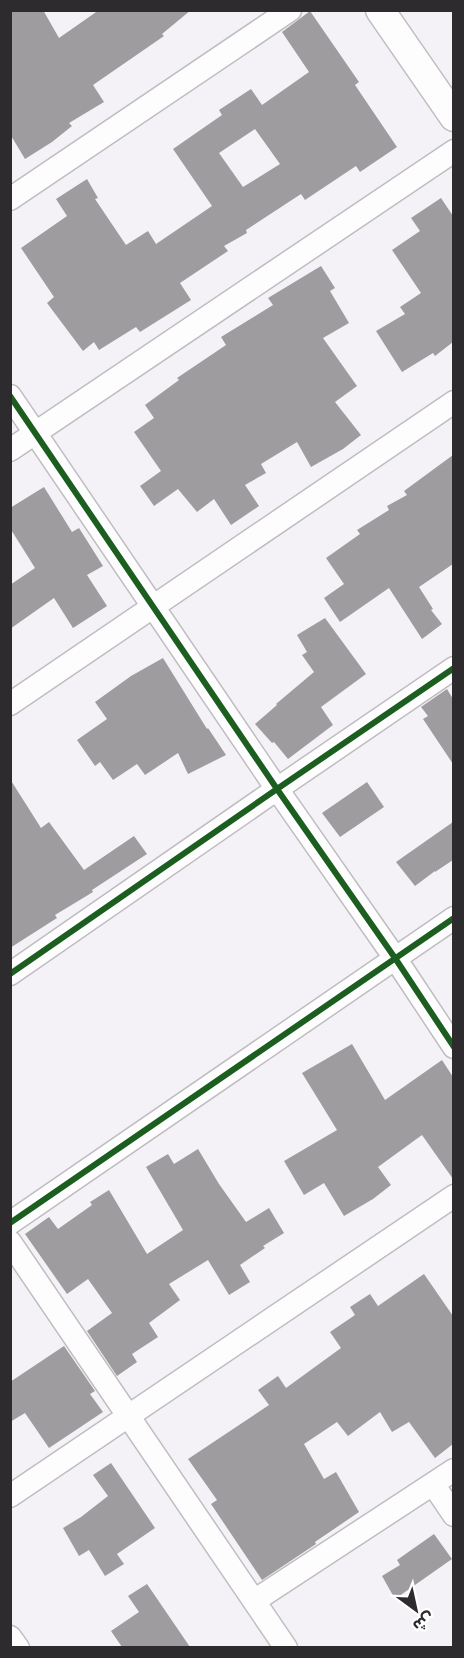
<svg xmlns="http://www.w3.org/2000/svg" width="464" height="1658" font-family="'Times New Roman','Noto Sans Arabic',serif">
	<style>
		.building { fill: #9e9c9f; fill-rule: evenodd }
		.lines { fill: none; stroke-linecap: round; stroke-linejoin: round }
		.minor-casing { stroke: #bfbdc1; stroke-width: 25 }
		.tertiary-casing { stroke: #bfbdc1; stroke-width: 31 }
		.minor { stroke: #fefdfe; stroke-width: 22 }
		.tertiary { stroke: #fefdfe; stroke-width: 28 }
		.cycleway-casing { stroke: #fff; stroke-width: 10 }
		.cycleway { stroke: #1b5e20; stroke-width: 6 }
	</style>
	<rect width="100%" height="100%" fill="#f5f2f7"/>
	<!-- building -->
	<path class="building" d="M 10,10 L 43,10 L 59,38 L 99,10 L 191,10 L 162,34 L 164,36 L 93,85 L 104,102 L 69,123 L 72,126 L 52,142 L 25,159 L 10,134 Z
		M 310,11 L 359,82 L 355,85 L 397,147 L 360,172 L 356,166 L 305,200 L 301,194 L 246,230 L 247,233 L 224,246 L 228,251 L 180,283 L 191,300 L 140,332 L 136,327 L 99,350 L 94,342 L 83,351 L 47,303 L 54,297 L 21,248 L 67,216 L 56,199 L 87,179 L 98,198 L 95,199 L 126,245 L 148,231 L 156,244 L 212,206 L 173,149 L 222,115 L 219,110 L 251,89 L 262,105 L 309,72 L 282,32 ZM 255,129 L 280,164 L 243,187 L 219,153 Z
		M 441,198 L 453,216 L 453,342 L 435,356 L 433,353 L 402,372 L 376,331 L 405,314 L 400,307 L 421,293 L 392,250 L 420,231 L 411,218 Z
		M 321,266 L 335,288 L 330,291 L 349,323 L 323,338 L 357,386 L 335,402 L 361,435 L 343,449 L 311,467 L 297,442 L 261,464 L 266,473 L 245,485 L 259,506 L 231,525 L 214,499 L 197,512 L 178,489 L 154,506 L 140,486 L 161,471 L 134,432 L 154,418 L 145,405 L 179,380 L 177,378 L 226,345 L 221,337 L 273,305 L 268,298 Z
		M 453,455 L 453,564 L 419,587 L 433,609 L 431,610 L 442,624 L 422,639 L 389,588 L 340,622 L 324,598 L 344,584 L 326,558 L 360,534 L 357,530 L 389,510 L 387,506 L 407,495 L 404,491 Z
		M 44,487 L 72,532 L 79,528 L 103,566 L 87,575 L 107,606 L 73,628 L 54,598 L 10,629 L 10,585 L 35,568 L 10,528 L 10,508 Z
		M 325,618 L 366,674 L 321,707 L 333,725 L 288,759 L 274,742 L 272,743 L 255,724 L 277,705 L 276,704 L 314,672 L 302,655 L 307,652 L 297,635 Z
		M 163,658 L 207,729 L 208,728 L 226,755 L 188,774 L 178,753 L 145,775 L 137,764 L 113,780 L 100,762 L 95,766 L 77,740 L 107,719 L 95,702 L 131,676 Z
		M 447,689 L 453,699 L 453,764 L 423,719 L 428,716 L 421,707 Z
		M 10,779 L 41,828 L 49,822 L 84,870 L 134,836 L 147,854 L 92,890 L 93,892 L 55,915 L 57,918 L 10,948 Z
		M 367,782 L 384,807 L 340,837 L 322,813 Z
		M 453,822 L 453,860 L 435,872 L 435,871 L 415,886 L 396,862 Z
		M 352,1044 L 385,1100 L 442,1060 L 453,1077 L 453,1179 L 422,1135 L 378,1167 L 391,1185 L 373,1199 L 344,1216 L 324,1183 L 304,1195 L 284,1161 L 337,1130 L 302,1073 Z
		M 198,1149 L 219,1184 L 246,1222 L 269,1208 L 284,1233 L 263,1246 L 265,1248 L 240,1265 L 250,1282 L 229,1295 L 208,1260 L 169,1284 L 180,1300 L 149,1323 L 158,1337 L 132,1354 L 137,1362 L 117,1376 L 87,1331 L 112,1313 L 88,1279 L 67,1294 L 25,1234 L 49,1217 L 58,1229 L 92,1205 L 90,1202 L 109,1190 L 147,1254 L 183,1230 L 146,1167 L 168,1154 L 174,1164 Z
		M 424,1274 L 453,1316 L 453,1444 L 435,1458 L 409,1422 L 392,1432 L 380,1412 L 348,1436 L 337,1422 L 304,1444 L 324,1479 L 336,1472 L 359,1512 L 315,1542 L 316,1544 L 262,1580 L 211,1504 L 217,1500 L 188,1459 L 269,1405 L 258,1390 L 278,1376 L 286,1388 L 341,1348 L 330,1332 L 355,1315 L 350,1307 L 370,1294 L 378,1306 Z
		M 64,1346 L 95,1391 L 90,1394 L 103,1412 L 49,1448 L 25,1413 L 10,1422 L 10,1382 Z
		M 111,1463 L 155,1528 L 117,1554 L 124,1564 L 105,1576 L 89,1550 L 79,1556 L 63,1528 L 81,1517 L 108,1496 L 93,1475 Z
		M 434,1534 L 452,1559 L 395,1599 L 382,1576 L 400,1565 L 397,1560 Z
		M 147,1584 L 190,1647 L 122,1647 L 111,1631 L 139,1612 L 128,1596 Z"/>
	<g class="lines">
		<defs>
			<path id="minor" d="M 10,199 L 290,10
				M 10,396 L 277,789 L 395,958 L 454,1047
				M 10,450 L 454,151
				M 10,704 L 454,402
				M 10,974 L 277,789 L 454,668
				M 10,1223 L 454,918
				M 10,1242 L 286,1648
				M 433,1484 L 454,1515
				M 10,1496 L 454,1196
				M 254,1601 L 454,1470
				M 10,1637 L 18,1648"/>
			<path id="tertiary" d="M 380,10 L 454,117"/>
		</defs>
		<!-- minor casing -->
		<use href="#minor" class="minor-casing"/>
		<!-- tertiary casing -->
		<use href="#tertiary" class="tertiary-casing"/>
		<!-- minor -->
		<use href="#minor" class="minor"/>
		<!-- tertiary -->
		<use href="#tertiary" class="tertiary"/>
		<defs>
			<path id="cycleway" d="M 10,396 L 277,789 L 395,958 L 454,1047
				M 10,974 L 277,789 L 454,668
				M 10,1223 L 454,918"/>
		</defs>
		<!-- cycleway casing -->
		<use href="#cycleway" class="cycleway-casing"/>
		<!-- cycleway -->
		<use href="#cycleway" class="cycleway"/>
	</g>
	<!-- border -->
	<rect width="464" height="1658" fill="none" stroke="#2d2b2d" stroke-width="24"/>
	<!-- north arrow -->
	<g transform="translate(416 1610) rotate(147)" stroke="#ffffff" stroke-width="4.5" paint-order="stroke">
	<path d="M0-4.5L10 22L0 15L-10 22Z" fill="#2d2b2d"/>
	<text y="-9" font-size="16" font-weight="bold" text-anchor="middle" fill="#2d2b2d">ش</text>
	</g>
</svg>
